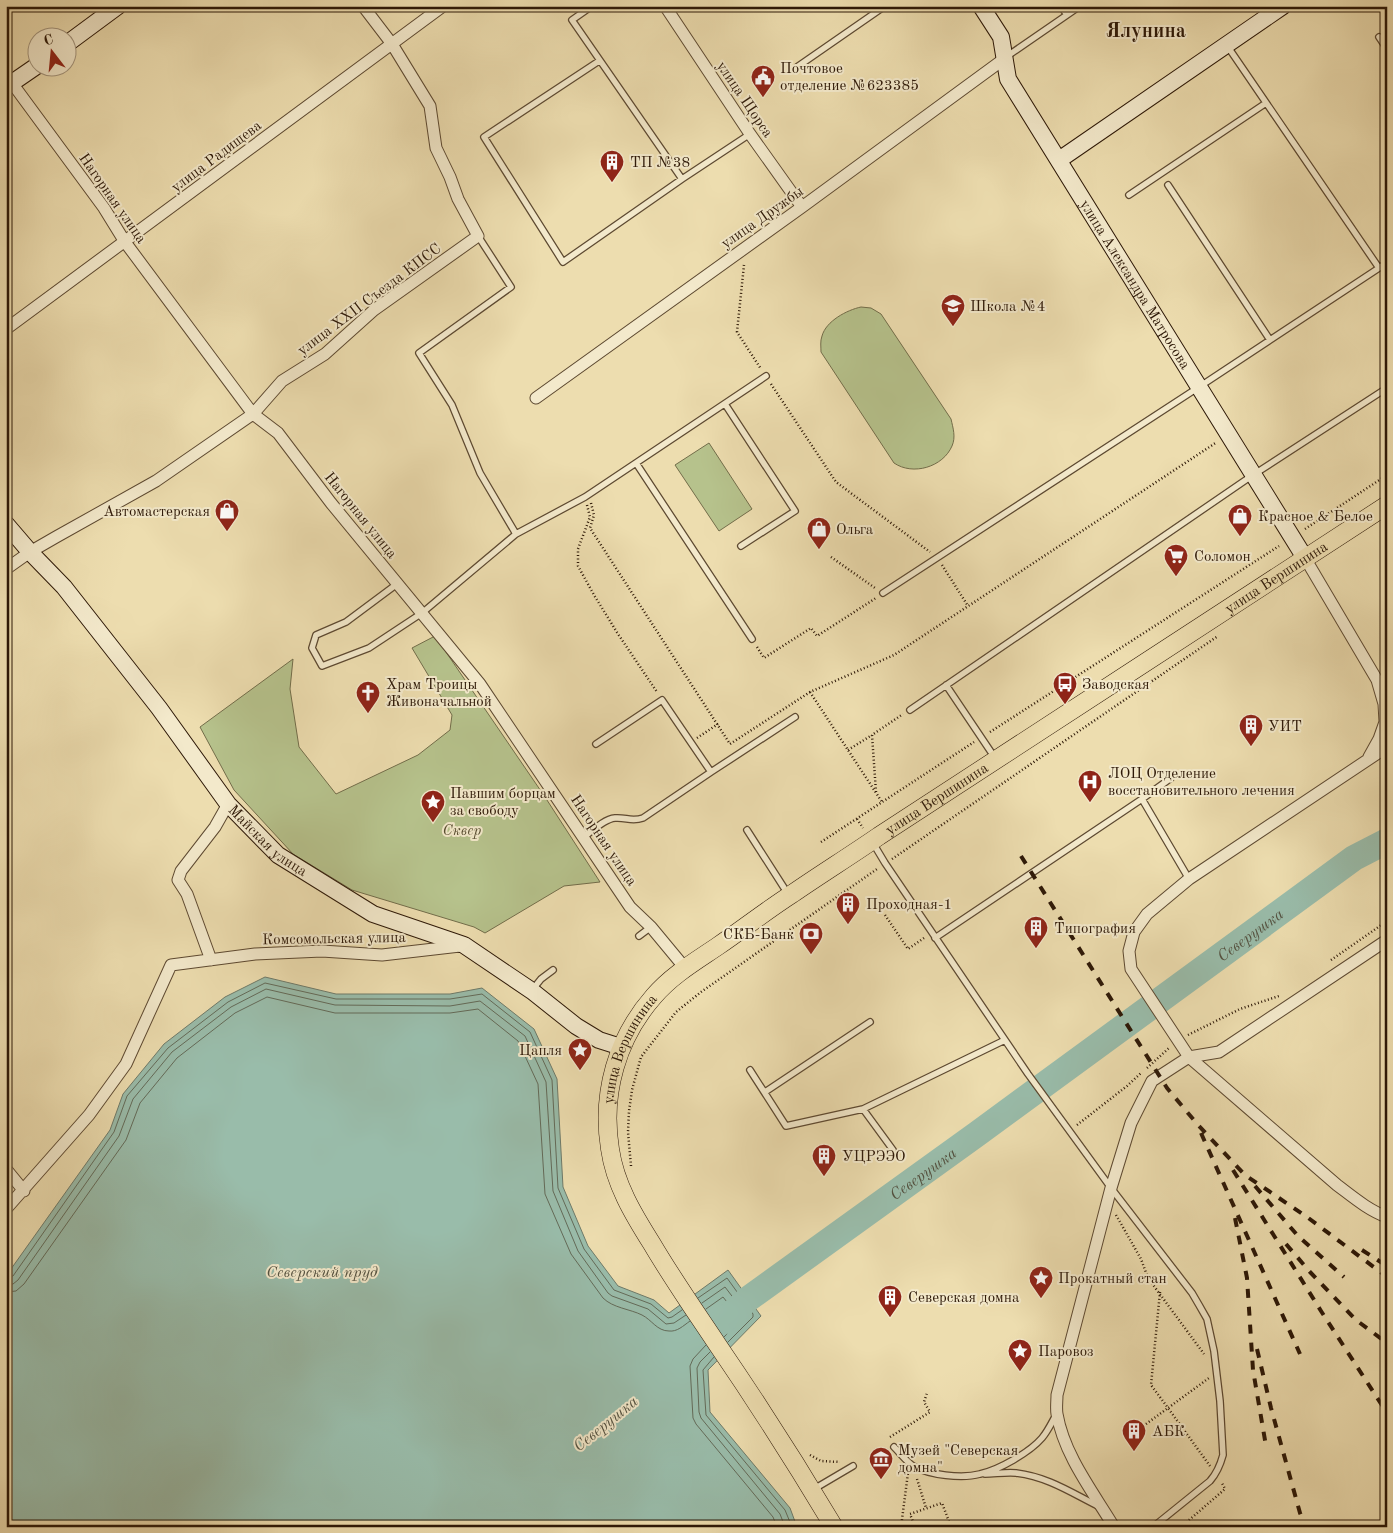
<svg xmlns="http://www.w3.org/2000/svg" width="1393" height="1533" font-family="'Old Standard TT',serif">
	<style>
		.green { fill: #b6c28c; stroke: #726d4a }
		.water { fill: #99bcaa; stroke: #6e7a69 }
		.lines { fill: none; stroke-linecap: round; stroke-linejoin: round }
		.shore { stroke: #636a58; stroke-width: 1 }
		.river { stroke: #99bcaa; stroke-width: 26 }
		.lane-casing { stroke: #5d4931; stroke-width: 8 }
		.street-casing { stroke: #5d4931; stroke-width: 13 }
		.secondary-casing { stroke: #2d1807; stroke-width: 18 }
		.primary-casing { stroke: #2d1807; stroke-width: 19 }
		.path { stroke: #2d1807; stroke-width: 2.5; stroke-dasharray: 1 2.5; stroke-linecap: butt }
		.lane { stroke: #f3e9cb; stroke-width: 5.5 }
		.street { stroke: #f3e9cb; stroke-width: 11 }
		.secondary { stroke: #f3e9cb; stroke-width: 16 }
		.primary { stroke: #edddaf; stroke-width: 18 }
		.rail { stroke: #2d1807; stroke-width: 4; stroke-dasharray: 9 9; stroke-linecap: butt }
		.labels { text-anchor: middle; stroke-width: 4; stroke-linejoin: round; paint-order: stroke }
		.poi-label { font-size: 15px; fill: #2d1807; stroke: #f3e9cb; text-anchor: start }
		.street-label { font-size: 15px; fill: #2d1807; stroke: #f3e9cb }
		.park-label { font-size: 15px; font-style: italic; fill: #564b2f; stroke: #f3e9cb }
		.water-label { font-size: 16px; font-style: italic; fill: #535140; stroke: #f3e9cb }
		.district-label { font-size: 20px; font-weight: bold; fill: #2d1807; stroke: #f3e9cb }
	</style>
	<rect width="100%" height="100%" fill="#edddaf"/>
	<filter id="stains"><feTurbulence type="fractalNoise" baseFrequency=".004" numOctaves="4"/><feColorMatrix values="0 0 0 0 .2 0 0 0 0 .09 0 0 0 0 .02 0 0 0 .5 -.17"/></filter>
	<radialGradient id="worn" r=".72"><stop offset=".6" stop-color="#630" stop-opacity="0"/><stop offset="1" stop-color="#630" stop-opacity=".3"/></radialGradient>
	<!-- green -->
	<path class="green" d="M 861,307 L 871,308 L 881,314 L 951,419 C 953,428 956,437 952,446 C 943,467 913,476 894,463 L 821,352 C 821,347 820,341 822,336 C 826,321 847,310 861,307 Z
		M 709,443 L 752,509 L 719,531 L 675,465 Z
		M 435,636 L 545,797 L 600,882 L 564,886 L 485,933 L 474,927 L 352,890 L 293,854 L 234,790 L 200,727 L 293,659 L 290,689 L 299,747 L 336,794 L 418,755 L 450,730 L 452,715 L 412,648 Z"/>
	<!-- water -->
	<path class="water" d="M 265,977 L 336,994 L 450,994 L 482,988 L 534,1029 L 557,1079 L 563,1187 L 588,1246 L 618,1286 L 654,1300 L 669,1313 L 728,1270 L 761,1316 L 708,1370 L 710,1412 L 790,1508 L 797,1527 L 6,1527 L 6,1276 L 110,1130 L 123,1094 L 164,1044 L 225,997 Z"/>
	<g class="lines">
		<!-- shore -->
		<path class="shore" d="M 6,1278 L 13,1276 L 114,1132 L 127,1096 L 168,1048 L 228,1002 L 265,983 L 336,999 L 450,999 L 482,994 L 530,1032 L 552,1080 L 558,1188 L 584,1249 L 614,1290 L 651,1304 L 668,1318 L 672,1317 L 682,1310
			M 6,1285 L 13,1284 L 18,1280 L 119,1136 L 133,1099 L 172,1052 L 231,1007 L 266,989 L 335,1005 L 450,1006 L 480,1001 L 525,1036 L 546,1082 L 553,1191 L 578,1251 L 608,1293 L 612,1296 L 648,1309 L 666,1324 L 674,1323 L 686,1315
			M 6,1292 L 16,1291 L 24,1284 L 126,1140 L 140,1103 L 177,1058 L 235,1013 L 267,997 L 335,1013 L 450,1013 L 478,1009 L 518,1041 L 538,1084 L 545,1194 L 571,1254 L 603,1298 C 613,1308 630,1309 642,1315 C 652,1320 657,1331 669,1331 C 677,1332 683,1326 690,1321
			M 698,1298 L 727,1278 L 753,1314 L 753,1317 L 728,1342
			M 702,1303 L 725,1287 L 745,1313 L 745,1316 L 724,1337
			M 706,1309 L 723,1297 L 735,1312 L 735,1315 L 720,1331
			M 706,1345 L 693,1359 L 690,1366 L 693,1418 L 696,1424 L 773,1517 L 777,1527
			M 710,1352 L 700,1362 L 697,1368 L 699,1412 L 701,1418 L 780,1514 L 785,1527
			M 714,1357 L 703,1370 L 706,1415 L 785,1510 L 792,1527"/>
		<!-- river -->
		<path class="river" id="s1" d="M 722,1322 L 748,1299 L 977,1134 L 1354,858 L 1387,841"/>
		<defs>
			<path id="lane" d="M 592,6 L 572,20 L 682,179 L 750,134
				M 1061,6 L 1067,15
				M 1379,37 L 1387,49
				M 1006,57 L 1080,6
				M 599,61 L 484,137 L 563,262 L 682,179
				M 797,67 L 885,6
				M 1168,185 L 1270,340
				M 1129,195 L 1266,103
				M 478,236 L 511,287 L 419,353 L 452,405 L 480,473 L 516,534
				M 1379,268 L 1387,263
				M 725,404 L 795,511 L 741,546
				M 636,463 L 752,639
				M 397,584 L 346,622 L 316,635 L 312,648 L 322,666 L 369,648 L 422,613 L 516,534 L 585,497 L 766,376
				M 883,593 L 1199,387 L 1379,268 L 1228,47
				M 946,685 L 995,758
				M 910,710 L 1253,475 L 1387,388
				M 711,772 L 795,717
				M 1142,799 L 1189,879
				M 747,830 L 788,894
				M 584,837 C 592,831 604,819 615,818 C 626,817 631,822 643,818 L 711,772 L 662,700 L 596,744
				M 873,843 L 885,863 L 1028,1074 L 1111,1188 L 1192,1293 L 1199,1305 L 1207,1319 L 1214,1351 L 1220,1401 L 1223,1455 C 1220,1466 1217,1473 1210,1481 L 1153,1527
				M 639,936 L 651,927
				M 935,938 L 1142,799 L 1171,778
				M 533,989 L 541,979 L 553,970
				M 750,1070 L 786,1126 L 863,1109 L 1005,1040
				M 765,1092 L 870,1022
				M 863,1109 L 893,1150
				M 894,1447 C 900,1453 906,1461 913,1466 C 929,1475 962,1479 980,1474 C 999,1470 1030,1452 1042,1438 C 1048,1431 1052,1422 1056,1415
				M 985,1474 C 995,1474 1006,1472 1016,1473 C 1048,1477 1070,1492 1098,1506
				M 814,1489 L 853,1466"/>
			<path id="street" d="M 665,6 L 750,134 L 802,207
				M 12,83 L 104,208 L 125,242 L 253,414 L 278,433 L 331,503 L 480,684 L 630,907 L 651,927 L 685,968
				M 6,329 L 443,6
				M 536,398 L 802,207 L 1004,59
				M 1305,558 L 1377,680 L 1384,704 L 1385,722 L 1379,739 L 1369,757
				M 6,569 L 30,552 L 56,537 L 156,481 L 253,414 L 282,381 L 325,354 L 374,310 L 478,236 L 458,199 L 450,177 L 436,148 L 430,106 L 392,44 L 363,6
				M 1387,747 L 1189,879 L 1147,914 L 1134,932 L 1129,951 L 1131,969 L 1189,1057 L 1337,1185 C 1353,1197 1368,1210 1387,1217
				M 211,960 L 187,894 L 178,880 L 181,871 L 215,827 L 228,804
				M 6,1169 L 24,1191
				M 6,1209 L 89,1115 L 126,1064 L 171,965 L 255,954 L 322,951 L 382,955 L 460,946
				M 1114,1527 C 1093,1492 1064,1455 1057,1414 C 1056,1408 1057,1401 1057,1395 L 1111,1188 L 1131,1123 L 1152,1081 L 1189,1057 L 1219,1052 L 1387,940"/>
			<g id="secondary">
				<path id="s2" d="M 981,6 L 1001,37 L 1008,79 L 1305,558"/>
				<path d="M 68,43 L 118,6"/>
				<path d="M 6,87 L 38,65"/>
				<path d="M 1059,160 L 1283,6"/>
				<path id="s3" d="M 6,524 L 30,552 L 64,587 L 159,708 L 228,804 L 278,855 L 373,914 L 464,945 L 532,991 L 576,1026 L 599,1040 L 621,1047"/>
			</g>
			<g id="primary">
				<path id="s4" d="M 834,1527 C 797,1465 758,1404 717,1344 C 695,1311 672,1278 652,1244 C 633,1214 615,1184 610,1149 C 601,1093 617,1038 654,996 C 672,975 696,961 718,946 C 743,929 767,910 792,894 C 821,874 850,856 879,836 C 1048,726 1218,615 1387,505"/>
			</g>
		</defs>
		<!-- lane casing -->
		<use href="#lane" class="lane-casing"/>
		<!-- street casing -->
		<use href="#street" class="street-casing"/>
		<!-- secondary casing -->
		<use href="#secondary" class="secondary-casing"/>
		<!-- primary casing -->
		<use href="#primary" class="primary-casing"/>
		<!-- path -->
		<path class="path" d="M 744,265 L 737,332 L 761,369
			M 771,384 L 836,482 L 930,552
			M 591,503 L 594,515 L 590,528 L 730,744 L 810,692 L 894,655 L 1217,442
			M 587,505 L 590,517 L 578,549 L 578,566 L 594,595 L 618,634 L 657,692
			M 1305,529 L 1387,475
			M 831,557 L 875,588
			M 942,565 L 968,606
			M 757,647 L 764,658 L 811,628 L 817,636 L 876,598
			M 810,692 L 882,802
			M 990,732 L 1279,546
			M 697,738 L 718,724
			M 848,750 L 872,735
			M 876,792 L 872,735 L 903,714
			M 857,819 L 863,828
			M 821,842 L 974,742
			M 892,859 L 1218,636
			M 885,915 L 908,949 L 924,938
			M 1331,960 L 1387,921
			M 1188,1035 L 1240,1009 L 1279,996
			M 1147,1068 L 1169,1048
			M 1077,1125 L 1127,1086 L 1141,1073
			M 631,1166 L 628,1132 L 629,1111 L 632,1090 L 641,1057 L 676,1012 L 701,992 L 877,869
			M 1116,1215 L 1141,1259 L 1148,1278 L 1204,1354
			M 1160,1292 L 1151,1385 L 1168,1408 L 1209,1378
			M 1146,1424 L 1168,1408 L 1210,1466
			M 890,1437 L 930,1412 L 924,1402 L 927,1393
			M 810,1455 L 821,1461 L 840,1462
			M 917,1479 L 926,1508
			M 901,1527 L 908,1473
			M 915,1527 L 910,1514 L 942,1503 L 951,1527
			M 1181,1527 L 1225,1489 L 1222,1483"/>
		<!-- lane -->
		<use href="#lane" class="lane"/>
		<!-- street -->
		<use href="#street" class="street"/>
		<!-- secondary -->
		<use href="#secondary" class="secondary"/>
		<!-- primary -->
		<use href="#primary" class="primary"/>
		<!-- rail -->
		<path class="rail" d="M 1021,856 L 1167,1088 L 1198,1125 L 1245,1175 L 1307,1217 L 1387,1277
			M 1201,1133 L 1300,1354
			M 1233,1170 L 1321,1311 L 1387,1413
			M 1255,1186 L 1298,1236 L 1344,1277
			M 1235,1218 L 1247,1278 L 1253,1370 L 1266,1446
			M 1286,1244 L 1310,1272 L 1356,1320 L 1387,1343
			M 1362,1250 L 1387,1266
			M 1257,1349 L 1271,1408 L 1300,1513 L 1306,1527"/>
	</g>
	<!-- icons -->
	<defs>
		<symbol id="civic-pin" viewBox="-11 -11 22 30"><path d="M0 17L-7.5 6A9.5 9.5 0 1 1 7.5 6Z" fill="#8f2418" stroke="#f3e9cb"/><path d="M-.6-6.5H3V-4.5H.6V-3L4-1V1h2V6H-6V1h2V-1L-.6-3ZM-1.2 2.5V6h2.4V2.5Z" fill="#fff"/></symbol>
		<symbol id="building-pin" viewBox="-11 -11 22 30"><path d="M0 17L-7.5 6A9.5 9.5 0 1 1 7.5 6Z" fill="#8f2418" stroke="#f3e9cb"/><path d="M-4-6H4V6H1V3H-1V6H-4ZM-2.5-4.3h1.7v1.8h-1.7ZM.8-4.3h1.7v1.8H.8ZM-2.5-1h1.7V.8h-1.7ZM.8-1h1.7V.8H.8Z" fill="#fff"/></symbol>
		<symbol id="school-pin" viewBox="-11 -11 22 30"><path d="M0 17L-7.5 6A9.5 9.5 0 1 1 7.5 6Z" fill="#8f2418" stroke="#f3e9cb"/><path d="M0-5L7-2L0 1L-7-2ZM-4 1L0 2.5L4 1V4Q0 6-4 4Z" fill="#fff"/></symbol>
		<symbol id="shop-pin" viewBox="-11 -11 22 30"><path d="M0 17L-7.5 6A9.5 9.5 0 1 1 7.5 6Z" fill="#8f2418" stroke="#f3e9cb"/><path d="M-5-2.5h2.3a2.7 3.5 0 0 1 5.4 0H5L5.5 6h-11ZM-1.5-2.5h3a1.5 2.3 0 0 0-3 0Z" fill="#fff"/></symbol>
		<symbol id="supermarket-pin" viewBox="-11 -11 22 30"><path d="M0 17L-7.5 6A9.5 9.5 0 1 1 7.5 6Z" fill="#8f2418" stroke="#f3e9cb"/><path d="M-6-5.5h2.5l.6 2H6L4.5 2H-2.5L-4.4-4H-6ZM-1.5 3.2a1.3 1.3 0 1 0 .1 0ZM3 3.2a1.3 1.3 0 1 0 .1 0Z" fill="#fff"/></symbol>
		<symbol id="bus-pin" viewBox="-11 -11 22 30"><path d="M0 17L-7.5 6A9.5 9.5 0 1 1 7.5 6Z" fill="#8f2418" stroke="#f3e9cb"/><path d="M-5-6H5V4H4V6H2V4H-2V6H-4V4H-5ZM-3.5-4V0h7V-4ZM-3.5 1.2v1.5H-2V1.2ZM2 1.2v1.5H3.5V1.2Z" fill="#fff"/></symbol>
		<symbol id="church-pin" viewBox="-11 -11 22 30"><path d="M0 17L-7.5 6A9.5 9.5 0 1 1 7.5 6Z" fill="#8f2418" stroke="#f3e9cb"/><path d="M-1.2-6h2.4v3.5h3.3v2.4h-3.3V6h-2.4V-.1h-3.3v-2.4h3.3Z" fill="#fff"/></symbol>
		<symbol id="hospital-pin" viewBox="-11 -11 22 30"><path d="M0 17L-7.5 6A9.5 9.5 0 1 1 7.5 6Z" fill="#8f2418" stroke="#f3e9cb"/><path d="M-5-5h3v3.5h4V-5h3V5h-3V1.5h-4V5h-3Z" fill="#fff"/></symbol>
		<symbol id="sight-pin" viewBox="-11 -11 22 30"><path d="M0 17L-7.5 6A9.5 9.5 0 1 1 7.5 6Z" fill="#8f2418" stroke="#f3e9cb"/><path d="M0-6L1.8-2.2L6-1.7L2.9 1.2L3.7 5.4L0 3.3L-3.7 5.4L-2.9 1.2L-6-1.7L-1.8-2.2Z" fill="#fff"/></symbol>
		<symbol id="bank-pin" viewBox="-11 -11 22 30"><path d="M0 17L-7.5 6A9.5 9.5 0 1 1 7.5 6Z" fill="#8f2418" stroke="#f3e9cb"/><path d="M-6-4H6V4H-6ZM0-2.3a2.3 2.3 0 1 0 0 4.6a2.3 2.3 0 1 0 0-4.6Z" fill="#fff"/></symbol>
		<symbol id="museum-pin" viewBox="-11 -11 22 30"><path d="M0 17L-7.5 6A9.5 9.5 0 1 1 7.5 6Z" fill="#8f2418" stroke="#f3e9cb"/><path d="M0-6L6-3V-2H-6V-3ZM-5-1h2V3h-2ZM-1-1h2V3h-2ZM3-1h2V3H3ZM-6 4H6V6H-6Z" fill="#fff"/></symbol>
	</defs>
	<g fill-rule="evenodd">
		<use href="#civic-pin" x="749" y="63" width="28" height="38"/>
		<use href="#building-pin" x="598" y="148" width="28" height="38"/>
		<use href="#school-pin" x="939" y="292" width="28" height="38"/>
		<use href="#shop-pin" x="213" y="497" width="28" height="38"/>
		<use href="#shop-pin" x="1226" y="502" width="28" height="38"/>
		<use href="#shop-pin" x="805" y="515" width="28" height="38"/>
		<use href="#supermarket-pin" x="1162" y="542" width="28" height="38"/>
		<use href="#bus-pin" x="1051" y="670" width="28" height="38"/>
		<use href="#church-pin" x="354" y="679" width="28" height="38"/>
		<use href="#building-pin" x="1237" y="712" width="28" height="38"/>
		<use href="#hospital-pin" x="1076" y="768" width="28" height="38"/>
		<use href="#sight-pin" x="419" y="788" width="28" height="38"/>
		<use href="#building-pin" x="834" y="890" width="28" height="38"/>
		<use href="#building-pin" x="1022" y="914" width="28" height="38"/>
		<use href="#bank-pin" x="797" y="920" width="28" height="38"/>
		<use href="#sight-pin" x="566" y="1036" width="28" height="38"/>
		<use href="#building-pin" x="810" y="1142" width="28" height="38"/>
		<use href="#sight-pin" x="1027" y="1264" width="28" height="38"/>
		<use href="#building-pin" x="876" y="1283" width="28" height="38"/>
		<use href="#sight-pin" x="1006" y="1337" width="28" height="38"/>
		<use href="#building-pin" x="1120" y="1417" width="28" height="38"/>
		<use href="#museum-pin" x="867" y="1445" width="28" height="38"/>
	</g>
	<g class="labels">
		<!-- poi labels -->
		<g class="poi-label">
			<text x="780" y="73">Почтовое<tspan x="780" dy="17">отделение №623385</tspan></text>
			<text x="630" y="167">ТП №38</text>
			<text x="970" y="311">Школа №4</text>
			<text x="210" y="516" text-anchor="end">Автомастерская</text>
			<text x="1258" y="521">Красное &amp; Белое</text>
			<text x="836" y="534">Ольга</text>
			<text x="1194" y="561">Соломон</text>
			<text x="386" y="689">Храм Троицы<tspan x="386" dy="17">Живоначальной</tspan></text>
			<text x="1082" y="689">Заводская</text>
			<text x="1268" y="731">УИТ</text>
			<text x="1108" y="778">ЛОЦ Отделение<tspan x="1108" dy="17">восстановительного лечения</tspan></text>
			<text x="450" y="798">Павшим борцам<tspan x="450" dy="17">за свободу</tspan></text>
			<text x="866" y="909">Проходная-1</text>
			<text x="1054" y="933">Типография</text>
			<text x="794" y="939" text-anchor="end">СКБ-Банк</text>
			<text x="562" y="1055" text-anchor="end">Цапля</text>
			<text x="842" y="1161">УЦРЭЭО</text>
			<text x="1058" y="1283">Прокатный стан</text>
			<text x="908" y="1302">Северская домна</text>
			<text x="1038" y="1356">Паровоз</text>
			<text x="1152" y="1436">АБК</text>
			<text x="898" y="1455">Музей "Северская<tspan x="898" dy="17">домна"</tspan></text>
		</g>
		<!-- street labels -->
		<g class="street-label">
			<text transform="translate(745 99) rotate(56)" y="5">улица Щорса</text>
			<text transform="translate(216 156) rotate(-37)" y="5">улица Радищева</text>
			<text transform="translate(113 198) rotate(55)" y="5">Нагорная улица</text>
			<text transform="translate(762 217) rotate(-35)" y="5">улица Дружбы</text>
			<text dy="5" stroke="none"><textPath href="#s2" startOffset="321">улица Александра Матросова</textPath></text>
			<text transform="translate(369 299) rotate(-37)" y="5">улица XXII Съезда КПСС</text>
			<text transform="translate(361 515) rotate(51)" y="5">Нагорная улица</text>
			<text dy="5" stroke="none"><textPath href="#s4" startOffset="1356">улица Вершинина</textPath></text>
			<text dy="5" stroke="none"><textPath href="#s4" startOffset="951">улица Вершинина</textPath></text>
			<text dy="5" stroke="none"><textPath href="#s3" startOffset="412">Майская улица</textPath></text>
			<text transform="translate(604 840) rotate(56)" y="5">Нагорная улица</text>
			<text transform="translate(334 938) rotate(-1)" y="5">Комсомольская улица</text>
			<text dy="5" stroke="none"><textPath href="#s4" startOffset="546">улица Вершинина</textPath></text>
		</g>
		<!-- park labels -->
		<g class="park-label">
			<text x="462" y="835">Сквер</text>
		</g>
		<!-- water labels -->
		<g class="water-label">
			<text dy="6" stroke="none"><textPath href="#s1" startOffset="655">Северушка</textPath></text>
			<text dy="6" stroke="none"><textPath href="#s1" startOffset="250">Северушка</textPath></text>
			<text x="322" y="1277">Северский пруд</text>
			<text transform="translate(605 1423) rotate(-39)" y="6">Северушка</text>
		</g>
		<!-- district labels -->
		<g class="district-label">
			<text x="1146" y="37">Ялунина</text>
		</g>
	</g>
	<!-- margin -->
	<rect width="1393" height="1533" fill="none" stroke="#edddaf" stroke-width="25"/>
	<rect x="8" y="8" width="1378" height="1518" fill="none" stroke="#2d1807" stroke-width="2.5"/>
	<rect x="12" y="12" width="1368" height="1508" fill="none" stroke="#2d1807"/>
	<!-- north arrow -->
	<g transform="translate(52 52) rotate(344)"><circle r="24" fill="#f3e9cb" stroke="#a4957d"/>
	<path d="M0-4L9 19L0 12L-9 19Z" fill="#8f2418"/>
	<text y="-8" font-size="14" font-weight="bold" text-anchor="middle" fill="#2d1807">С</text>
	</g>
	<rect width="100%" height="100%" filter="url(#stains)"/>
	<rect width="100%" height="100%" fill="url(#worn)"/>
</svg>
